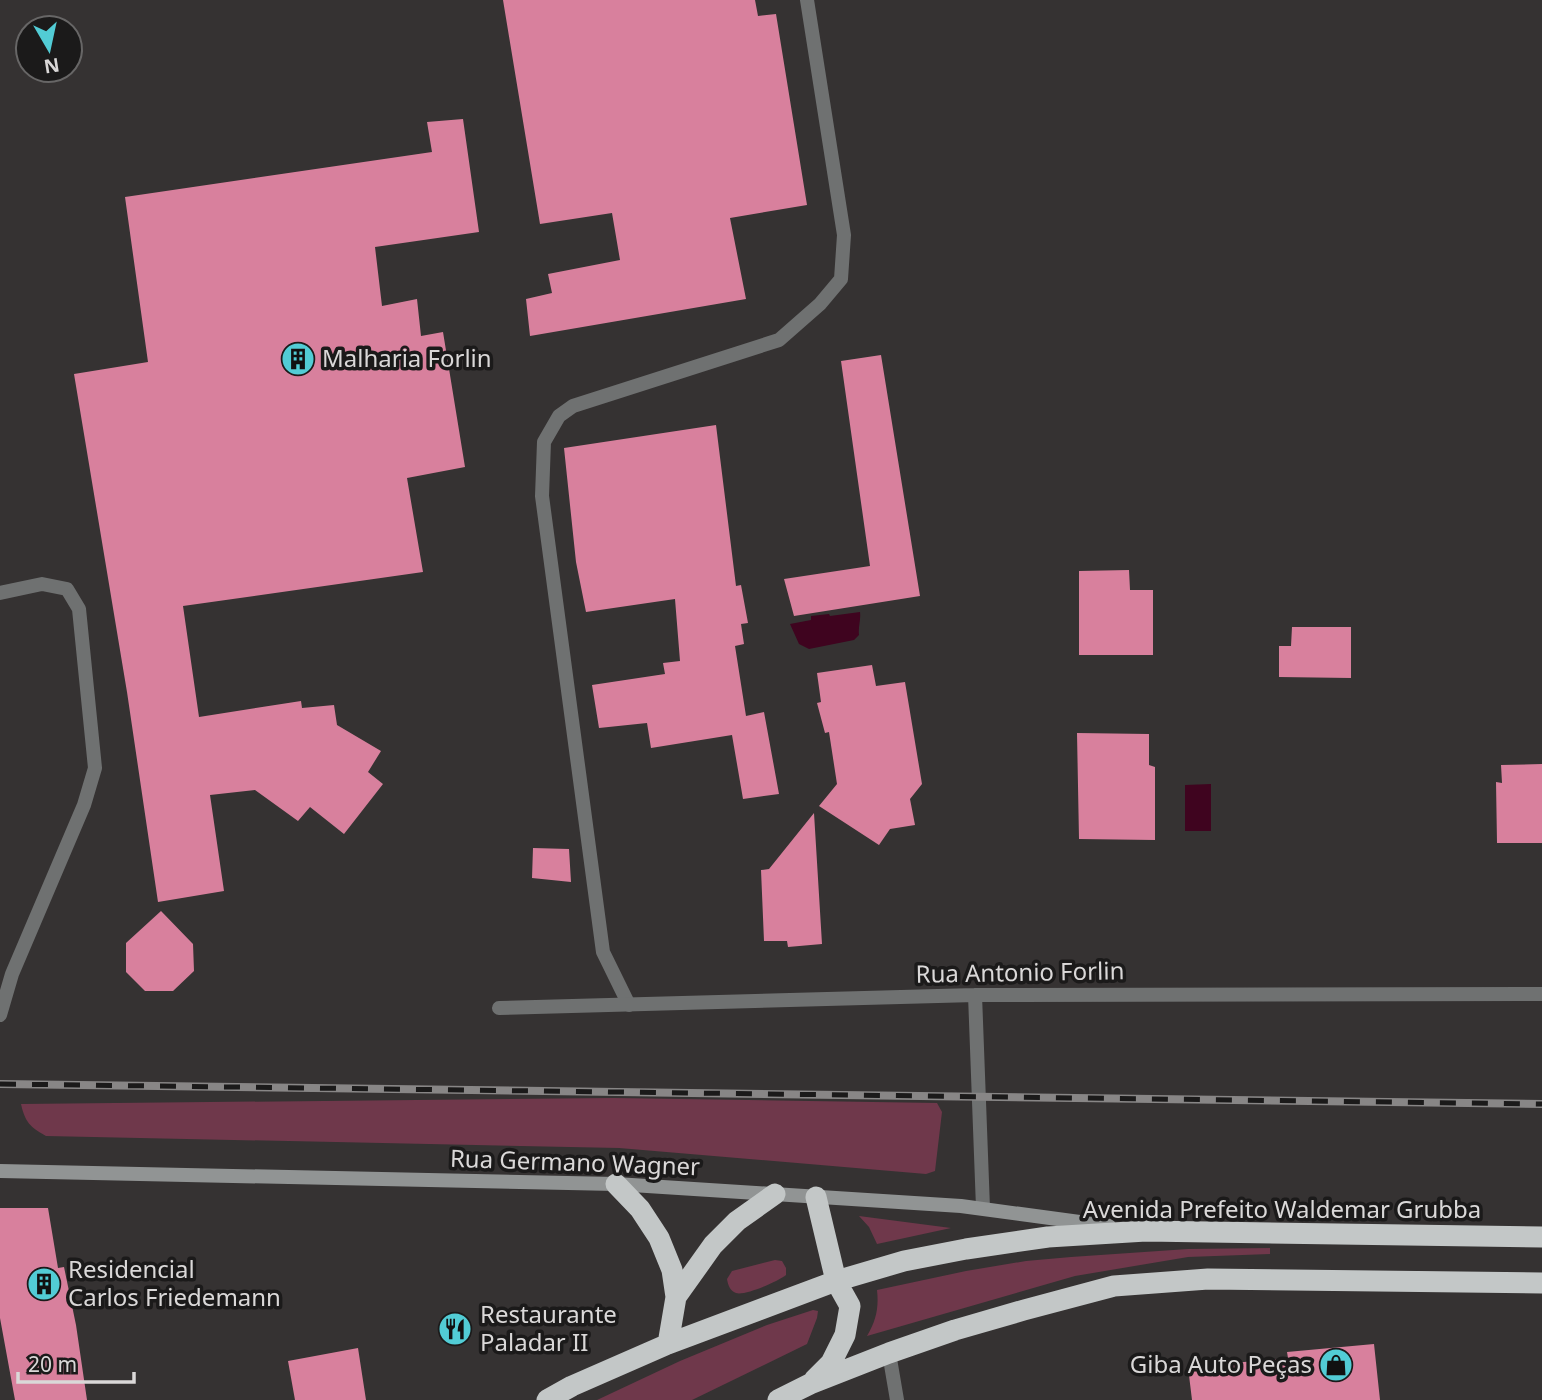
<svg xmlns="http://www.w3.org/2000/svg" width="1542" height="1400" font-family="'Noto Sans',sans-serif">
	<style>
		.green { fill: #6f384b }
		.water { fill: #3f041f }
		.building { fill: #d8809d }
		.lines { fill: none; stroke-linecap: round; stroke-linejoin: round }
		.lane { stroke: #6f7171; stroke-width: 14 }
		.street { stroke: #6f7171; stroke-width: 14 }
		.secondary { stroke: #919494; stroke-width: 14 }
		.highway { stroke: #c3c7c7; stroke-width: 21 }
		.rail-casing { stroke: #888686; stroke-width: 8 }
		.rail { stroke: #1b1a1a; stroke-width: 5; stroke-dasharray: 16; stroke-linecap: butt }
		.labels { text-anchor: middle; stroke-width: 7; stroke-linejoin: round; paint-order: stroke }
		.poi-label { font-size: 24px; fill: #dad8d8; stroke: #1b1a1a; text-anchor: start }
		.street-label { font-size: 24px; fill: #dad8d8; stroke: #1b1a1a }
	</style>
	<rect width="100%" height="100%" fill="#353232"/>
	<!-- green -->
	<path class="green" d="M 613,1098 L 937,1103 L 942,1112 L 935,1171 L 926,1174 L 619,1148 L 46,1136 C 30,1127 25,1122 21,1104 Z
		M 859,1216 L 951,1228 L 877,1244 L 869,1227 Z
		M 1270,1248 L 1270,1254 L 1188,1257 L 1075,1276 L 867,1336 C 876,1321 879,1308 877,1290 L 966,1271 L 1026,1261 L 1071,1257 L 1188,1249 Z
		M 775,1260 L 782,1261 L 786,1268 L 786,1275 C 779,1281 745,1296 736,1293 C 730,1291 728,1285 727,1279 L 732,1271 Z
		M 813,1310 L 818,1311 L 817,1318 L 807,1344 L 692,1400 L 597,1400 L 680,1361 L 767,1325 Z"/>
	<!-- water -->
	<path class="water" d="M 860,612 C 861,620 858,627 859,635 L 854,640 L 809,649 L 799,644 L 790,624 L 811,620 L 811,616 L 829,614 L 830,616 Z
		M 1211,784 L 1211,831 L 1185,831 L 1185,785 Z"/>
	<!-- building -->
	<path class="building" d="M 503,0 L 755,0 L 758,16 L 776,14 L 807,205 L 730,218 L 746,299 L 530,336 L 526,299 L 552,293 L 548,274 L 620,260 L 612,213 L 540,224 Z
		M 463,119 L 479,232 L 375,247 L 382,306 L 417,299 L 421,336 L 443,332 L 465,467 L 407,478 L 423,572 L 183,606 L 199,717 L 301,701 L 302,708 L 334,705 L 337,725 L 381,751 L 368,772 L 383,784 L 344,834 L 310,807 L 298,821 L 255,790 L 210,795 L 224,891 L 158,902 L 127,692 L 74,374 L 148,362 L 125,197 L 432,152 L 427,122 Z
		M 881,355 L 920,596 L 794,616 L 784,579 L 870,566 L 841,361 Z
		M 716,425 L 736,586 L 741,585 L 748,623 L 741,624 L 744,644 L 735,646 L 746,716 L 764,712 L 779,794 L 743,799 L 732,735 L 651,748 L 647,723 L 599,728 L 592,685 L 665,674 L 663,663 L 680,661 L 675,599 L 586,612 L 576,562 L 564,448 Z
		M 1129,570 L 1130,590 L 1153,590 L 1153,655 L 1079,655 L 1079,571 Z
		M 1292,627 L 1351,627 L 1351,678 L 1279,677 L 1279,646 L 1291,646 Z
		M 872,665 L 876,686 L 905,682 L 922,784 L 910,799 L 915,825 L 890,829 L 879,845 L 819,806 L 837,784 L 829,732 L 825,733 L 817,703 L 821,702 L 817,673 Z
		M 1077,733 L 1149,734 L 1149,765 L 1155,767 L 1155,840 L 1079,839 Z
		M 1542,764 L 1542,843 L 1497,843 L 1496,782 L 1502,783 L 1501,765 Z
		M 814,813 L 822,944 L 788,947 L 787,941 L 764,941 L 761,870 L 769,869 Z
		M 533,848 L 569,849 L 571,882 L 532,878 Z
		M 161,911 L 193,944 L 194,971 L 173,991 L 145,991 L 126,972 L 126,943 Z
		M 0,1208 L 48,1208 L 58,1268 L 64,1267 L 76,1325 L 87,1400 L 15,1400 L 0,1318 Z
		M 1374,1344 L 1380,1400 L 1192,1400 L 1188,1367 L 1288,1358 L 1287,1352 Z
		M 358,1348 L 366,1400 L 295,1400 L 288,1361 Z"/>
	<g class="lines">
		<!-- lane -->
		<path class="lane" d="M 0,593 L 42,584 L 67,589 L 79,609 L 95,768 L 84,805 L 12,974 L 0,1015
			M 629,1005 L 603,952 L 542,496 L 544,442 L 559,416 L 573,406 L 779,340 L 820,304 L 841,279 L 844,235 L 807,0"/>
		<!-- street -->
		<path class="street" d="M 975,995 L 983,1208
			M 499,1008 L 975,995 L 1542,994
			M 889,1353 L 897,1400"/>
		<!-- secondary -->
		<path class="secondary" d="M 0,1171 L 616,1184 L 961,1206 L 1109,1226"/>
		<!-- highway -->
		<path class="highway" d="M 616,1184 L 640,1209 L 659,1238 L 672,1270 L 676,1297 L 668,1344
			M 676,1297 L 713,1245 L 737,1221 L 775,1194
			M 814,1380 L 831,1363 L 845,1335 L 850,1306 L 836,1281 L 816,1197
			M 547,1400 L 572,1386 L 668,1344 L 836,1281 L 904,1261 L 966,1249 L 1048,1237 L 1146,1231 L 1542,1237
			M 778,1400 L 810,1384 L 889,1353 L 955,1330 L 1024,1310 L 1114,1286 L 1208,1279 L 1542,1283"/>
		<defs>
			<path id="rail" d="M 0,1084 L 1542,1104"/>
		</defs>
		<!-- rail casing -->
		<use href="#rail" class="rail-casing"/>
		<!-- rail -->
		<use href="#rail" class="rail"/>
	</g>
	<!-- icons -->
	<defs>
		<symbol id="building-disc" viewBox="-11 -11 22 22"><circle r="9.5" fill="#52ccd5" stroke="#1b1a1a"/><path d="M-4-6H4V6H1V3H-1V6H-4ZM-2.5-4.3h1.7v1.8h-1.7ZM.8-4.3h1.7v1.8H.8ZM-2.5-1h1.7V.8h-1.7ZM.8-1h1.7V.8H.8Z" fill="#111"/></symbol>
		<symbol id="restaurant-disc" viewBox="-11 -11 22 22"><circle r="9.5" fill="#52ccd5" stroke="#1b1a1a"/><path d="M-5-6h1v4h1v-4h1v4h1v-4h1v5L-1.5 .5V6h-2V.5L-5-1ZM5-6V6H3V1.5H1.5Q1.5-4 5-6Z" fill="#111"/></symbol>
		<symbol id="shop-disc" viewBox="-11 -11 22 22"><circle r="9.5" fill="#52ccd5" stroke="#1b1a1a"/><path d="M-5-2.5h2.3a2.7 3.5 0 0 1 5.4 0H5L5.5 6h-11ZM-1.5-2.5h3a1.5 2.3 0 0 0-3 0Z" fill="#111"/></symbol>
	</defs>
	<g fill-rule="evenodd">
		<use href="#building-disc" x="279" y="340" width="38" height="38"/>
		<use href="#building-disc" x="25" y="1265" width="38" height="38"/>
		<use href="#restaurant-disc" x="436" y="1310" width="38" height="38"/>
		<use href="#shop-disc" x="1317" y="1346" width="38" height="38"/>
	</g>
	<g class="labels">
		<!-- poi labels -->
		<g class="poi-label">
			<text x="322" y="367">Malharia Forlin</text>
			<text x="68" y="1278">Residencial<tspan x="68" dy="28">Carlos Friedemann</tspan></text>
			<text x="480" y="1323">Restaurante<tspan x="480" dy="28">Paladar II</tspan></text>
			<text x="1312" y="1373" text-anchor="end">Giba Auto Peças</text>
		</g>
		<!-- street labels -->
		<g class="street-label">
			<text transform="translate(1020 973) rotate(-1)" y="8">Rua Antonio Forlin</text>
			<text transform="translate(575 1163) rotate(2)" y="8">Rua Germano Wagner</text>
			<text x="1282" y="1218">Avenida Prefeito Waldemar Grubba</text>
		</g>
	</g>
	<!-- north arrow -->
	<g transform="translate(49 49) rotate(171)"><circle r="33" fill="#1b1a1a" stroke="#676666" stroke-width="2"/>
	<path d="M0-5L12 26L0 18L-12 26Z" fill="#52ccd5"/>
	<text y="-10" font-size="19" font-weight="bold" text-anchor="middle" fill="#dad8d8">N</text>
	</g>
	<!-- scale -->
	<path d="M18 1372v10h116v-10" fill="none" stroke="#dad8d8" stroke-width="3.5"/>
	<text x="28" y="1372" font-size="21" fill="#dad8d8" stroke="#1b1a1a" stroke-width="5" paint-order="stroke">20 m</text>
</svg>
